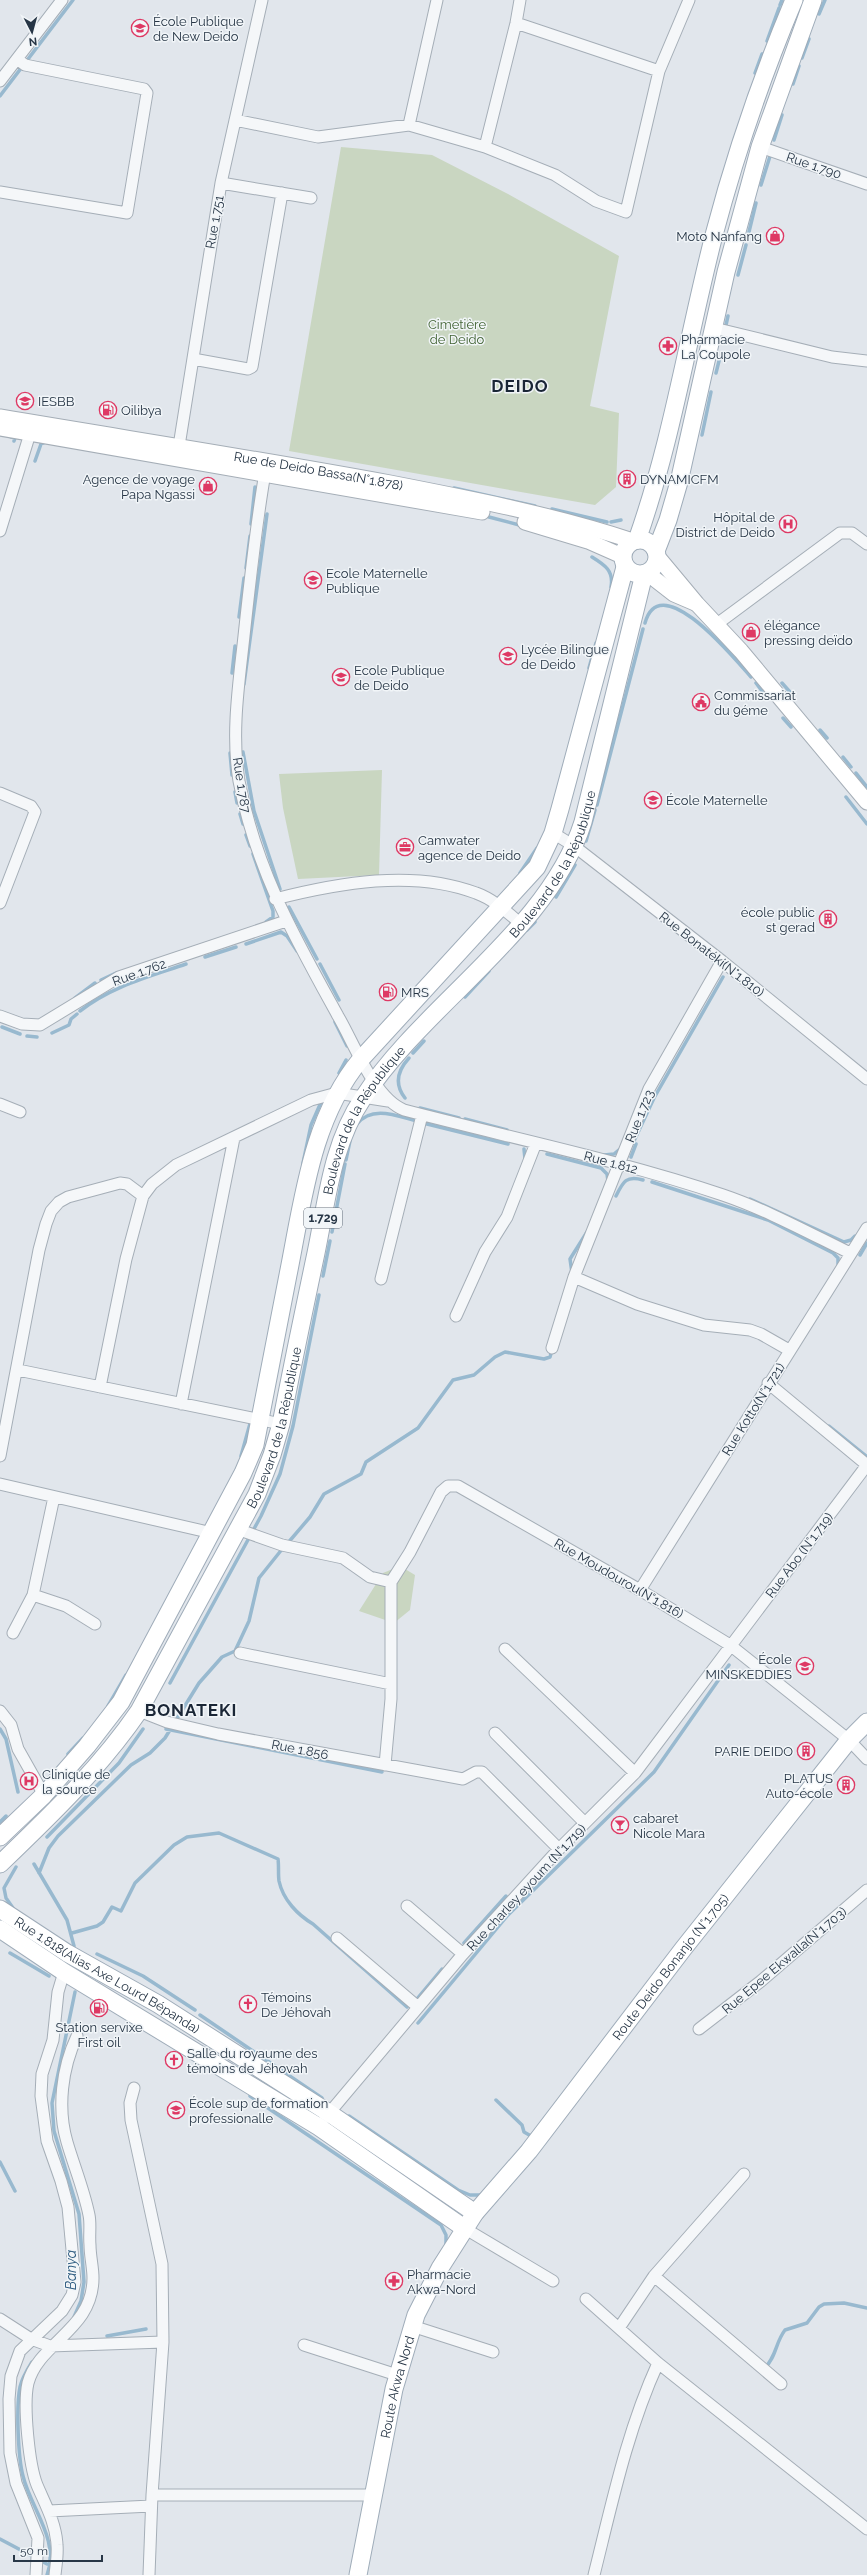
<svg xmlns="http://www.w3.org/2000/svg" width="867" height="2575" font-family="Raleway,sans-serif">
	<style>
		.green { fill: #c9d6c1 }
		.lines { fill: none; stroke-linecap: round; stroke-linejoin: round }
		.stream { stroke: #98b9cf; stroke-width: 3.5 }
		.minor-casing { stroke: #a5aeb7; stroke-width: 13 }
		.secondary-casing { stroke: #a5aeb7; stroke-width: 17 }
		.primary-casing { stroke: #9facb9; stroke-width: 19 }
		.minor { stroke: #f5f7f9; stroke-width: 11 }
		.secondary { stroke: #fff; stroke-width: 15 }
		.primary { stroke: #fff; stroke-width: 17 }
		.labels { text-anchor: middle; stroke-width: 3; stroke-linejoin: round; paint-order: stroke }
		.shield { fill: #f1f5f8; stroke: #646f7b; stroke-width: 1 }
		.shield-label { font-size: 12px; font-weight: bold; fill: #273646 }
		.poi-label { font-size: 13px; fill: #273646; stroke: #f1f5f8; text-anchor: start }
		.street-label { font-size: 13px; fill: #273646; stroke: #f1f5f8 }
		.park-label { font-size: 13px; fill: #416333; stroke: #f1f5f8 }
		.water-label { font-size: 14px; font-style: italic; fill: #2c5a7f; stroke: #f1f5f8 }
		.district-label { font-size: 17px; font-weight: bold; letter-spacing: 1px; fill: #1a2636; stroke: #f1f5f8 }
	</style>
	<rect width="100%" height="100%" fill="#e1e6ec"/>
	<!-- green -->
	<path class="green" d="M 341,147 L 432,155 L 508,194 L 619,256 L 590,406 L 619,413 L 616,487 L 595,505 L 289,451 Z
		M 382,770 L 379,875 L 298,879 L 283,808 L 279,774 Z
		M 400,1566 L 415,1575 L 410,1610 L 394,1623 L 359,1611 L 383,1573 Z"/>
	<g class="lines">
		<!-- stream -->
		<path class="stream" d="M 780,5 L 782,0
			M 819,14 L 825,0
			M 767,41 L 779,8
			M 802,58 L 809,39
			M 755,73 L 762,54
			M 793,84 L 799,66
			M 0,96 L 73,0
			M 774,140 L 782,115
			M 761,185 L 771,153
			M 747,240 L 756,203
			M 738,275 L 746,245
			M 726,325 L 728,316
			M 716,373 L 719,361
			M 702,435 L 711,392
			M 11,437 L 15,438 L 14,441
			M 35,461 L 41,444 L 46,442
			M 454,488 L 535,506
			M 552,509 L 607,522
			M 489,517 L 523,526
			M 611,522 L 621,520
			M 251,524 L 255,487
			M 592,557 C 605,565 614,571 611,587
			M 246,568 L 250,536
			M 239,617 L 244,578
			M 645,623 C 660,567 735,659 751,677
			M 589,668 L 596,643
			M 232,673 L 235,646
			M 756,683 L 762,691
			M 782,683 L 790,692
			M 244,684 L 267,514
			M 783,718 L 791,727
			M 820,730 L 827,738
			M 243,752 L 254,811 L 280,889
			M 230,753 L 232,775
			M 843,757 L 851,767
			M 856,773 L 867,787
			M 235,792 L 237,803
			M 846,797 L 867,824
			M 597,805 L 643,629
			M 240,814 L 243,824
			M 246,835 L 250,846
			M 586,841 L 595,810
			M 253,854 L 273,911 L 273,917 L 266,922
			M 520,873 L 537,848
			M 556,897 L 575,865
			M 289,907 L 317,959
			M 527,930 L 535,922
			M 246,944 L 281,932 L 287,936 L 297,951
			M 205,957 L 236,947
			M 320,964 L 339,1000
			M 101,980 L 116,973
			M 465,997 L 489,971
			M 75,998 L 95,983
			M 80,1011 C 112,986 148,977 186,964
			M 335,1022 L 347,1046
			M 2,1027 L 20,1034
			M 52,1033 L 69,1025 L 71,1019 L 77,1014
			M 27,1036 L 37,1037
			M 413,1053 L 424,1041
			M 339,1073 L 346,1060
			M 405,1098 C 394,1084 398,1070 409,1058
			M 420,1108 L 459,1118
			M 465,1119 L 507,1130
			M 423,1123 L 508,1144
			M 357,1124 C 372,1105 397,1116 417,1121
			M 634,1141 L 654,1098 L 723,977
			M 524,1149 L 525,1159
			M 547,1154 L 601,1168 L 607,1174 L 608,1181
			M 604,1155 L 614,1154 L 620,1149
			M 631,1157 L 636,1144
			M 346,1160 L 350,1141
			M 303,1163 L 311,1125 L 322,1100
			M 652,1182 L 768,1220 L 833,1253 L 838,1258 L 838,1264
			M 616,1196 C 623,1182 626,1175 643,1180
			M 750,1199 L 844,1242 L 851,1240 L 855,1236
			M 332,1232 L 345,1164
			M 860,1255 L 867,1243
			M 572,1273 L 570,1259 L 587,1232
			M 323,1276 L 330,1241
			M 829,1426 L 866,1456
			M 241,1456 L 251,1420
			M 287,1544 L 310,1517 L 324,1494 L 361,1474 L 366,1462 L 418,1428 L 453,1380 L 474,1375 L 495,1357 L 505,1352 L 544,1359 L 550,1357 L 552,1350
			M 170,1683 L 261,1516 L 280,1474 L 293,1426 L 319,1295
			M 108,1706 L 126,1675
			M 0,1729 L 6,1739 L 18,1792
			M 166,1729 L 382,1772
			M 68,1754 L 83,1738
			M 0,1822 L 6,1816
			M 47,1837 L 119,1763 L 143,1729
			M 34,1864 L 67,1920 L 74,1946
			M 39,1873 L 49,1848 L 58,1836 L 131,1765 L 150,1753 L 165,1738 L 199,1683 L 222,1657 L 235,1651 L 249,1621 L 259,1578 L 283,1548
			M 13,1908 L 6,1898 L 4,1888 L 16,1867
			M 72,1933 L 97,1926 L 103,1922 L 112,1907 L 121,1911 L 135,1883 L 174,1845 L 187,1837 L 219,1833 L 278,1859 C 279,1866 278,1874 279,1881 C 283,1900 298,1915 313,1924 L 407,2007
			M 464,1943 L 506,1896
			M 10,1953 L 49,1976
			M 97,1954 L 143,1976 L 195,2010
			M 416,2000 L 442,1969
			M 200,2015 L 322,2098
			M 418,2023 L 508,1915 L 654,1772 L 729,1665
			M 250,2096 L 441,2225 L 446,2235 L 446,2245
			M 496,2100 L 522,2125 L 524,2132 L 531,2136 L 533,2134
			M 349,2116 L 458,2190 L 470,2195 L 482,2195
			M 0,2162 L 15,2191
			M 74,2317 L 81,2301 L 84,2282 L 79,2214 L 54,2131 L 52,2103 L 75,1992
			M 107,2336 L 146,2329
			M 32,2362 C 27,2370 22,2378 20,2387 C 16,2406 18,2457 23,2476 C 31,2509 60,2540 47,2575
			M 764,2369 C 777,2356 775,2343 785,2330 L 807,2323 L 819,2307 L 824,2304 L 844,2303 L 867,2308
			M 0,2539 L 47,2564"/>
		<defs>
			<path id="minor" d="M 516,23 L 659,71
				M 0,81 L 62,0
				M 235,120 L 318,137 L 409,125 L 485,147 L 555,175 L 596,201 L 626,212 L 659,71 L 689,0
				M 409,125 L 437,0
				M 485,147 L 516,23 L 520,0
				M 760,147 L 867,184
				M 221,183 L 311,198
				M 0,192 L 127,213 L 147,93 L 144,89 L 25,65 L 17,59
				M 714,328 L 832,357 L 867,361
				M 193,359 L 248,369 L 252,367 L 282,193
				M 179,446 L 221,183 L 262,0
				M 266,467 C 256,523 250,580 244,636 C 239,683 231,733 239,781 C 256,870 295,938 338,1016 C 354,1043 374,1098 404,1110 C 511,1138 619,1160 723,1195 C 767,1210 809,1233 850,1253
				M 0,531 L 32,427
				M 717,624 L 840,533 L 852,533 L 867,544
				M 0,793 L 31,806 L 35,812 L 0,903
				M 553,833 L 574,846 L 722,961 L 867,1079
				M 275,899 C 338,883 413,869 476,893 C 493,899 507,912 521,924
				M 0,1016 L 22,1024 L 40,1025 L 119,977 L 286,921
				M 0,1104 L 20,1112
				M 574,1277 L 637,1304 L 704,1325 L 750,1330 L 761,1334 L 789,1350
				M 381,1279 L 422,1115
				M 456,1316 L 485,1252 L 507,1217 L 536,1143
				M 552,1348 L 574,1277 L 649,1089 L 722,961
				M 18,1370 L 281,1424
				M 768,1383 L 867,1465
				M 100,1387 L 126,1259 L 143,1196 L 152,1184 L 176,1165 L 311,1100 L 337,1093 L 388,1101
				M 181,1404 L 234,1138
				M 0,1456 L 39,1250 L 46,1224 L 51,1211 L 59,1202 L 68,1197 L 120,1183 L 127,1184 L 143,1196
				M 0,1484 L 212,1533
				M 237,1529 L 282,1545 L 343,1558 L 370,1577 L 391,1582
				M 391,1582 L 410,1552 L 441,1492 L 448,1486 L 458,1486 L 640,1590 L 730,1645 L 849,1740 L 867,1759
				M 640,1590 L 867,1228
				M 33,1595 L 66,1606 L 95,1624
				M 13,1633 L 33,1595 L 54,1497
				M 505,1649 L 635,1773
				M 240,1653 L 391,1684
				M 0,1711 L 11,1725 L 18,1749 L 44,1795
				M 139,1711 L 167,1722 L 218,1734 L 463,1779 L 476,1772 L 482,1772 L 559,1849
				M 495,1733 L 585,1823
				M 385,1765 L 391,1699 L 391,1582
				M 407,1906 L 463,1954
				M 337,1938 L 418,2007
				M 699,2029 L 761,1981 L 867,1890
				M 134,2088 L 130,2103 L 131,2120 L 162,2264 L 163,2342
				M 325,2118 L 463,1954 L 559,1849 L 635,1773 L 867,1465
				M 464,2228 L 553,2281
				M 654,2276 L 781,2384
				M 586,2299 L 658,2363 L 867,2529
				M 0,2319 L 31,2339 L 50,2346 L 163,2342 L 152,2495 L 149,2575
				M 412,2326 L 493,2352
				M 619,2328 L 654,2276 L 744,2174
				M 304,2345 L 397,2375
				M 152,2495 L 373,2495
				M 49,2511 L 151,2506
				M 36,2575 L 38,2538 L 16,2483 L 10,2453 L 9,2399 L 11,2376 L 20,2351 L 62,2311 L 72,2295 L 75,2282 L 68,2207 L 61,2181 L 47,2141 L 41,2096 L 42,2074 L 53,2040 L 58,1992 L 64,1972
				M 55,2575 C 56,2565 58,2555 57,2545 C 56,2523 45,2504 37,2485 C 29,2465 23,2405 28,2383 C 39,2342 93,2330 93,2278 C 93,2267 90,2256 90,2245 C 89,2235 91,2224 89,2215 C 84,2190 74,2166 67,2142 C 57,2108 62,2068 77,2036
				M 594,2575 C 612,2503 627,2431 658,2363"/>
			<g id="secondary">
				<path id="s1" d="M 0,417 C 130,439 260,459 390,483 C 472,499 554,515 633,541"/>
				<path d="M 0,428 L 482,512"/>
				<path d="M 525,522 L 588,541 L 622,556"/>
				<path d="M 657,556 L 697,604 L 741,651 L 867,802"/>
				<path d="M 647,573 L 674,594 L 695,603"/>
			</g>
			<g id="primary">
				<circle cx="640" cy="557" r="17"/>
				<path d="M 637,540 C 672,441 688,336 714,235 C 735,155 762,76 794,0"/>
				<path d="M 656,551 L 668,520 L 679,482 L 726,272 L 760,147 L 813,0"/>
				<path d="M 0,1837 L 44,1795 L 87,1746 L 121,1702 L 243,1473 L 255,1445 C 266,1388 277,1331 288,1275 C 303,1201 311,1119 361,1059 L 537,867 L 553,833 L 560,809 L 625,567"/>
				<path id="s2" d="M 0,1864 C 50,1816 100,1768 139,1711 L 257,1494 L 272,1455 L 281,1424 C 292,1367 304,1310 316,1253 C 327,1200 332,1144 363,1098 C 424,1004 549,930 583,822 L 644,574"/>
				<path id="s3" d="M 0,1909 L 67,1953 L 158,2004 L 329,2113 L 475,2213"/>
				<path d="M 0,1929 L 64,1972 L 319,2127 L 464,2228"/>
				<path id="s4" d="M 358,2575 L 394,2389 L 416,2315 L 440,2268 L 475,2213 L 529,2151 L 683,1949 L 849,1740 L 867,1722"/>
			</g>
		</defs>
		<!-- minor casing -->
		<use href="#minor" class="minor-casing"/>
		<!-- secondary casing -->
		<use href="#secondary" class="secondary-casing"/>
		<!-- primary casing -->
		<use href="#primary" class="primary-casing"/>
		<!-- minor -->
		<use href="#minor" class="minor"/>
		<!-- secondary -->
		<use href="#secondary" class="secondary"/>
		<!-- primary -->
		<use href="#primary" class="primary"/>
	</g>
	<!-- icons -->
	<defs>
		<symbol id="school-ring" viewBox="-11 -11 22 22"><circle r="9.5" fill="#f1f5f8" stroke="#de3964" stroke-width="1.5"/><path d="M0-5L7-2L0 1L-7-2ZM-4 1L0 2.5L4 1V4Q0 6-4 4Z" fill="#de3964"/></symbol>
		<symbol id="shop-ring" viewBox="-11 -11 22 22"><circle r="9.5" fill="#f1f5f8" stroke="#de3964" stroke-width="1.5"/><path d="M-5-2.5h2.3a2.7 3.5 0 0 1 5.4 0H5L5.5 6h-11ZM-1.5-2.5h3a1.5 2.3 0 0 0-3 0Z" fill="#de3964"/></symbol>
		<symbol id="pharmacy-ring" viewBox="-11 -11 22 22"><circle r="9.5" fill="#f1f5f8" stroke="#de3964" stroke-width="1.5"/><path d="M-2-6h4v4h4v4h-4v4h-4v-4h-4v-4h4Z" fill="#de3964"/></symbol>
		<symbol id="fuel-ring" viewBox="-11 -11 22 22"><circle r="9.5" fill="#f1f5f8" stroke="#de3964" stroke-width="1.5"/><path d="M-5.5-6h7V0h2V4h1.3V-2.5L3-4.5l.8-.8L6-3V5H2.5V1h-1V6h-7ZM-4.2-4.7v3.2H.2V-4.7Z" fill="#de3964"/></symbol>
		<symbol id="building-ring" viewBox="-11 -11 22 22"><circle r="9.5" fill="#f1f5f8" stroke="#de3964" stroke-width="1.5"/><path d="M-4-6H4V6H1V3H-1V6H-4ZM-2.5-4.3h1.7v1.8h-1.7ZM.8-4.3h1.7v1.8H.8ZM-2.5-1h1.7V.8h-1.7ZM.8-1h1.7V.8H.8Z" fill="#de3964"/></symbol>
		<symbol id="hospital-ring" viewBox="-11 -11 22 22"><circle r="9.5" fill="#f1f5f8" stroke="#de3964" stroke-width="1.5"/><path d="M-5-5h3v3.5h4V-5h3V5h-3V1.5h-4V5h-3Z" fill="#de3964"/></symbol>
		<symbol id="civic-ring" viewBox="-11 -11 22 22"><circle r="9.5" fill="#f1f5f8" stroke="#de3964" stroke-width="1.5"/><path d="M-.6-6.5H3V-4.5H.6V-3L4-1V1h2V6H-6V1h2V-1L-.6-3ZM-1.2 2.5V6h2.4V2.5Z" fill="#de3964"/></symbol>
		<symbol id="office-ring" viewBox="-11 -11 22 22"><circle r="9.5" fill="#f1f5f8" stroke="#de3964" stroke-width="1.5"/><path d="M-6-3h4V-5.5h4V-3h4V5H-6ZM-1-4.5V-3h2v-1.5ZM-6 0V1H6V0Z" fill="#de3964"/></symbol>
		<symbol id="bar-ring" viewBox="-11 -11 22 22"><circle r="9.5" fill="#f1f5f8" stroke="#de3964" stroke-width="1.5"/><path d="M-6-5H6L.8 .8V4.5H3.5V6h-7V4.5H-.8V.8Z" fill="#de3964"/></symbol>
		<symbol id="church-ring" viewBox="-11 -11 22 22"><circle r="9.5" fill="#f1f5f8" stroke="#de3964" stroke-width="1.5"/><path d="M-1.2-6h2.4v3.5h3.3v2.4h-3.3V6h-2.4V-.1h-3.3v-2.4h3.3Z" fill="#de3964"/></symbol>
	</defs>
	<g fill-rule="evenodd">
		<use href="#school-ring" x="130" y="18" width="20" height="20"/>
		<use href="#shop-ring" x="765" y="226" width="20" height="20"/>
		<use href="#pharmacy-ring" x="658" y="336" width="20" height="20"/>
		<use href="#school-ring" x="15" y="391" width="20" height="20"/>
		<use href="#fuel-ring" x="98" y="400" width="20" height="20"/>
		<use href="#building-ring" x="617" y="469" width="20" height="20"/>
		<use href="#shop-ring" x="198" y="476" width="20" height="20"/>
		<use href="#hospital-ring" x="778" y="514" width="20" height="20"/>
		<use href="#school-ring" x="303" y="570" width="20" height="20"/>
		<use href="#shop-ring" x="741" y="622" width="20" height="20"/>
		<use href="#school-ring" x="498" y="646" width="20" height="20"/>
		<use href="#school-ring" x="331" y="667" width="20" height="20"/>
		<use href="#civic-ring" x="691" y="692" width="20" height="20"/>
		<use href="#school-ring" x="643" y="790" width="20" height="20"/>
		<use href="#office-ring" x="395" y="837" width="20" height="20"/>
		<use href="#building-ring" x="818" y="909" width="20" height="20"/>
		<use href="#fuel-ring" x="378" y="982" width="20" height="20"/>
		<use href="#school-ring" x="795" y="1656" width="20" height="20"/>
		<use href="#building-ring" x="796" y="1741" width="20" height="20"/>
		<use href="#hospital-ring" x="19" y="1771" width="20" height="20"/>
		<use href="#building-ring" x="836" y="1775" width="20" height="20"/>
		<use href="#bar-ring" x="610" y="1815" width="20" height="20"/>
		<use href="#church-ring" x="238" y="1994" width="20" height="20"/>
		<use href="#fuel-ring" x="89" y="1998" width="20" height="20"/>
		<use href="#church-ring" x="164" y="2050" width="20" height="20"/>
		<use href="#school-ring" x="166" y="2100" width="20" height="20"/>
		<use href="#pharmacy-ring" x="384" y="2271" width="20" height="20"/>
	</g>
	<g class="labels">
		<!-- shield labels -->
		<rect class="shield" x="304" y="1208" width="38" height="20" rx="3"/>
		<g class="shield-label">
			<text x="323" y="1222">1.729</text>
		</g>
		<!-- poi labels -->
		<g class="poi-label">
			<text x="153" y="26">École Publique<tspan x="153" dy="15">de New Deido</tspan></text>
			<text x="762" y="241" text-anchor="end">Moto Nanfang</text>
			<text x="681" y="344">Pharmacie<tspan x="681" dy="15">La Coupole</tspan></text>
			<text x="38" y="406">IESBB</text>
			<text x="121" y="415">Oilibya</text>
			<text x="195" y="484" text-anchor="end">Agence de voyage<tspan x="195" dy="15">Papa Ngassi</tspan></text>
			<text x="640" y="484">DYNAMICFM</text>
			<text x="775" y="522" text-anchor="end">Hôpital de<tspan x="775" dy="15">District de Deido</tspan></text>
			<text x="326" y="578">Ecole Maternelle<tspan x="326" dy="15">Publique</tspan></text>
			<text x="764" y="630">élégance<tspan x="764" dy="15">pressing deïdo</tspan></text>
			<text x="521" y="654">Lycée Bilingue<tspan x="521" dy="15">de Deido</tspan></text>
			<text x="354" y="675">Ecole Publique<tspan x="354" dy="15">de Deido</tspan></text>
			<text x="714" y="700">Commissariat<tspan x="714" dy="15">du 9éme</tspan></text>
			<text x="666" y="805">École Maternelle</text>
			<text x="418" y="845">Camwater<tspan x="418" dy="15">agence de Deido</tspan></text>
			<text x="815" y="917" text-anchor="end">école public<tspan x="815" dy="15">st gerad</tspan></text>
			<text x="401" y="997">MRS</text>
			<text x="792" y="1664" text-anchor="end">École<tspan x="792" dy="15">MINSKEDDIES</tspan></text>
			<text x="793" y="1756" text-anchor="end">PARIE DEIDO</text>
			<text x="42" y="1779">Clinique de<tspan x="42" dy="15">la source</tspan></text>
			<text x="833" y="1783" text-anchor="end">PLATUS<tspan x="833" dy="15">Auto-école</tspan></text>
			<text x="633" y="1823">cabaret<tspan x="633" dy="15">Nicole Mara</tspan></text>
			<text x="261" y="2002">Témoins<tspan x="261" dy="15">De Jéhovah</tspan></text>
			<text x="99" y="2032" text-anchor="middle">Station servixe<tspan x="99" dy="15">First oil</tspan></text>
			<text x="187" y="2058">Salle du royaume des<tspan x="187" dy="15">témoins de Jéhovah</tspan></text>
			<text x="189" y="2108">École sup de formation<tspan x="189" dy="15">professionalle</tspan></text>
			<text x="407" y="2279">Pharmacie<tspan x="407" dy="15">Akwa-Nord</tspan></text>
		</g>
		<!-- street labels -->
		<g class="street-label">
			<text transform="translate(814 165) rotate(19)" y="5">Rue 1.790</text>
			<text transform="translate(214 222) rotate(-80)" y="5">Rue 1.751</text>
			<text dy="5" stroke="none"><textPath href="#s1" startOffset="323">Rue de Deido Bassa(N°1.878)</textPath></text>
			<text transform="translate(242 785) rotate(81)" y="5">Rue 1.787</text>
			<text dy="5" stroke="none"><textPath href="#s2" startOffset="1170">Boulevard de la République</textPath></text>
			<text transform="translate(712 954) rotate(38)" y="5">Rue Bonatéki(N°1.810)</text>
			<text transform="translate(139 972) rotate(-20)" y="5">Rue 1.762</text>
			<text transform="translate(639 1116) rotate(-68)" y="5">Rue 1.723</text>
			<text dy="5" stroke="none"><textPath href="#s2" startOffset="846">Boulevard de la République</textPath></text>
			<text transform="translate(611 1162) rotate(15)" y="5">Rue 1.812</text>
			<text transform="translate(753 1409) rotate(-58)" y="5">Rue Kotto(N°1.721)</text>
			<text dy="5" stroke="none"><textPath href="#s2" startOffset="523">Boulevard de la République</textPath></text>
			<text transform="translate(799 1555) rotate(-53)" y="5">Rue Abo (N°1.719)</text>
			<text transform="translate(619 1578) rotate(30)" y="5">Rue Moudourou(N°1.816)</text>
			<text transform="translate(300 1749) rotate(11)" y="5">Rue 1.856</text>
			<text transform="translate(526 1887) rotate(-47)" y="5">Rue charley eyoum (N°1.719)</text>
			<text transform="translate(784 1960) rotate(-40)" y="5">Rue Epee Ekwalla(N°1.703)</text>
			<text dy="5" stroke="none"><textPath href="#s4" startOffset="699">Route Deido Bonanjo (N°1.705)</textPath></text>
			<text dy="5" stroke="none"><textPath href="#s3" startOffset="126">Rue 1.818(Alias Axe Lourd Bépanda)</textPath></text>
			<text dy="5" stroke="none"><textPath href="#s4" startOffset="192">Route Akwa Nord</textPath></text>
		</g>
		<!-- park labels -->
		<g class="park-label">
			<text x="457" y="329">Cimetière<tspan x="457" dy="15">de Deido</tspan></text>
		</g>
		<!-- water labels -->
		<g class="water-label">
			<text transform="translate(71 2270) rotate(-90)" y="5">Banya</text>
		</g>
		<!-- district labels -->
		<g class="district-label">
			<text x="520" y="392">DEIDO</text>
			<text x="191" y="1716">BONATEKI</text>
		</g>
	</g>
	<!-- north arrow -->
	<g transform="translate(32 32) rotate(174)" stroke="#f1f5f8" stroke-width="3" paint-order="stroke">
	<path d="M0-3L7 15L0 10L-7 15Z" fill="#273646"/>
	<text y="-6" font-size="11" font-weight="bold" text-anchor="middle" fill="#273646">N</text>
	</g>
	<!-- scale -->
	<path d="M14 2555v6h88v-6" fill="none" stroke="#273646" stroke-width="2"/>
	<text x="20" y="2555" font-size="12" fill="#273646" stroke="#f1f5f8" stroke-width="3" paint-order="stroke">50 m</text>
</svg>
